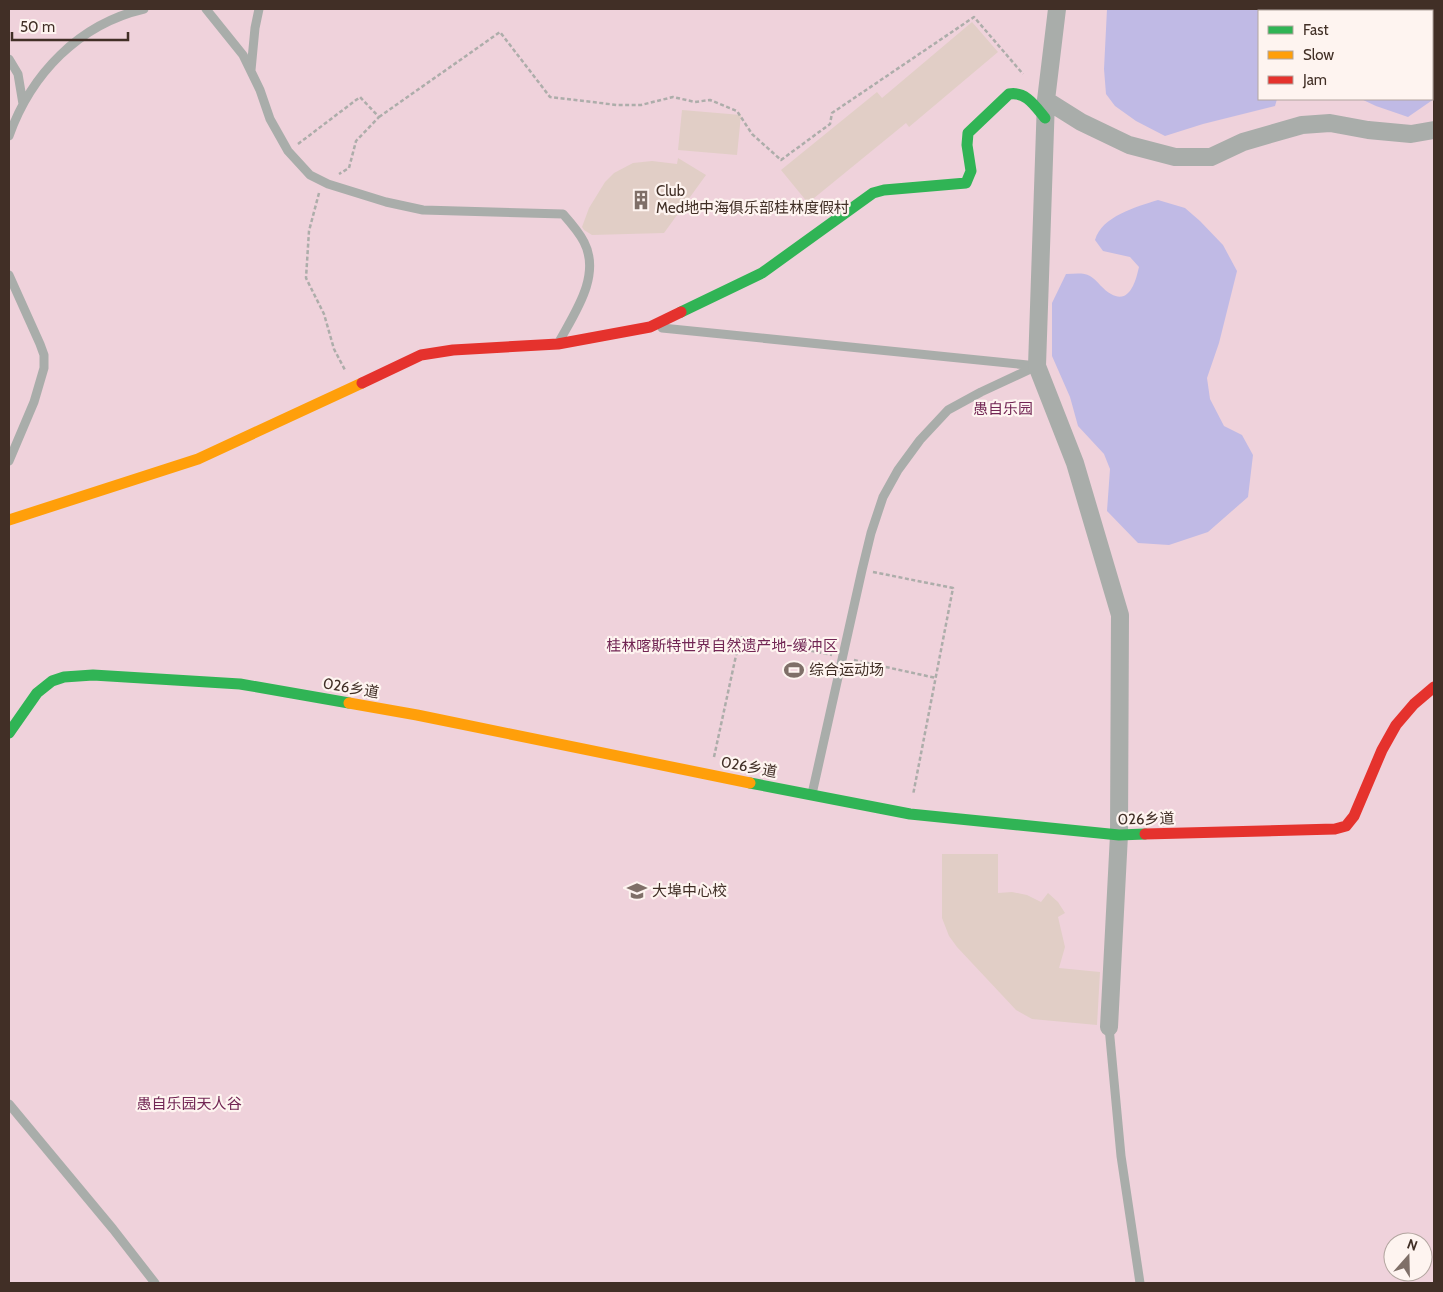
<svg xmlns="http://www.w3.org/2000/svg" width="1443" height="1292" font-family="Cabin,'Noto Sans SC',sans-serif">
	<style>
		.green { fill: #efd2db; fill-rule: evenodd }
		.water { fill: #c0bae5 }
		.building { fill: #e1cec6 }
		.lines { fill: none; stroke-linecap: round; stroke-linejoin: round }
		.path { stroke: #adadaa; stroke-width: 2.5; stroke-dasharray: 4 2.5; stroke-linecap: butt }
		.lane { stroke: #a9adaa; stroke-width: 9 }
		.street { stroke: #a9adaa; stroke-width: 18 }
		.fast { stroke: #30b455; stroke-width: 11 }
		.slow { stroke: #ff9f0a; stroke-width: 11 }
		.jam { stroke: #e5322d; stroke-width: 11 }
		.labels { text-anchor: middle; stroke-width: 4.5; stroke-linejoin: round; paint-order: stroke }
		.poi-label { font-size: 15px; fill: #412f26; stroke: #fef4f0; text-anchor: start }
		.park-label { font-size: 15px; fill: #722654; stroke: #fef4f0 }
		.street-label { font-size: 15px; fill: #412f26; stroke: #fef4f0 }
	</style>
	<rect width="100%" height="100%" fill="#f2e7e2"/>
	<!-- green -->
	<path class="green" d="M 9,9 L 1434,9 L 1434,1283 L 9,1283 ZM 1259,11 L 1432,11 L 1432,99 L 1259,99 ZM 1393,1242 L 1423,1242 L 1423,1272 L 1393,1272 Z"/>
	<!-- water -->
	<path class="water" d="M 1107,9 L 1275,9 L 1276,11 L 1259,11 L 1259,99 L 1277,99 L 1275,106 L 1203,124 L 1165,136 L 1136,121 L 1115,106 L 1106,94 L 1104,69 Z
		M 1344,9 L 1434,9 L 1434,99 L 1408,117 L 1376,106 L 1361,99 L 1432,99 L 1432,11 L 1344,11 Z
		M 1158,200 L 1185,208 L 1200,221 L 1223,245 L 1237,271 L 1219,343 L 1207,378 L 1210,399 L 1224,426 L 1242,435 L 1253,455 L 1248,497 L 1208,532 L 1169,545 L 1138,543 L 1107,511 L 1110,469 L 1104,454 L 1078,426 L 1070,397 L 1052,356 L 1052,303 L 1066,274 C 1074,274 1083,272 1090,276 C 1098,281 1103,290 1111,294 C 1130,305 1136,280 1139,267 L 1130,257 L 1103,251 L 1095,240 C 1102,216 1136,207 1158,200 Z"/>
	<!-- building -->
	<path class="building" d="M 972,22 L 998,52 L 909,127 L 906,123 L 808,203 L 781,170 L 877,92 L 882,98 Z
		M 682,110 L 741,115 L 737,155 L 678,150 Z
		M 678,158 L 706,175 L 664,233 L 592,235 L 584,230 L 582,227 L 589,208 L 605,182 L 614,173 L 633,163 L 652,161 L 677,164 Z
		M 942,854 L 998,854 L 998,893 L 1012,892 L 1027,895 L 1041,902 L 1048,893 L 1058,902 L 1065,913 L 1058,917 L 1065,947 L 1059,968 L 1100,972 L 1097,1025 L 1032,1019 L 1016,1010 L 957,947 L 949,936 L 942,918 Z"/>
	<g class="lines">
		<!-- path -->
		<path class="path" d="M 379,117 L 500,32 L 550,97 L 617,105 L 641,105 L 673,97 L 695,102 L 710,100 L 737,111 L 752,134 L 781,160 L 830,124 L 832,113 L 974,17 L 1023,74
			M 298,144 L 360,97 L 379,117 L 356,141 L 349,168 L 339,174
			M 319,193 L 309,231 L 306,278 L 324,314 L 334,349 L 345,370
			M 873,572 L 953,588 L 913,795
			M 854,660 L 936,678
			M 714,757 L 740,637 L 832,655"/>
		<!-- lane -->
		<path class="lane" d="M 206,9 L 243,55 L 260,90 L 270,119 L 288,151 L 310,175 L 328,184 L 386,202 L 423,210 L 563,214 C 571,223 579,232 584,242 C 601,275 576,311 560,340
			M 9,59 L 18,74 L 23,104
			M 251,70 L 255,28 L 259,9
			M 9,136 C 31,74 79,24 144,9
			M 9,275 L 40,344 L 44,355 L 44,368 L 34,402 L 9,461
			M 662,328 L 1037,366
			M 812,794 L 862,570 L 871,533 L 883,497 L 898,470 L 920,440 L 948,410 L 981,392 L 1037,366
			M 1109,1027 L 1121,1156 L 1140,1283
			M 9,1104 L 113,1229 L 155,1283"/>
		<!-- street -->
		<path class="street" d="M 1057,9 L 1046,100 L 1037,366 L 1075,463 L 1120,615 L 1119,835 L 1109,1027
			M 1046,100 L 1081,122 L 1129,145 L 1175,157 L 1211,157 L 1243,142 L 1302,125 L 1330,123 L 1368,130 L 1411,134 L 1434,130"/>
		<!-- fast -->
		<path class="fast" d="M 681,312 L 762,273 L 873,193 L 884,190 L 966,183 L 971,171 L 967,145 L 968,133 L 1009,94 C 1026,91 1035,106 1045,118
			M 9,733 L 37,693 L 52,681 L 64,677 L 93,675 L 240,684 L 349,703
			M 750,783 L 910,814 L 1119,835 L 1145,834"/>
		<!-- slow -->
		<path class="slow" d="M 9,520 L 198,459 L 362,383
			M 349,703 L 417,715 L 750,783"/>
		<!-- jam -->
		<path class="jam" d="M 362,383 L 421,355 L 453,350 L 558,344 L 650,327 L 681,312
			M 1145,834 L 1335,829 L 1346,826 L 1354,816 L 1382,750 L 1396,725 L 1414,704 L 1434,687"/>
	</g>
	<!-- icons -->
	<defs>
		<symbol id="building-bare" viewBox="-9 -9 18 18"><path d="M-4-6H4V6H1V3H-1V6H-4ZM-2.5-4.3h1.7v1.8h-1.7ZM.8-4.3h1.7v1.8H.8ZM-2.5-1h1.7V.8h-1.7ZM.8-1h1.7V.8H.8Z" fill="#7f6f68" stroke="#fef4f0" stroke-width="2.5" paint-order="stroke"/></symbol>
		<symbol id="stadium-bare" viewBox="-9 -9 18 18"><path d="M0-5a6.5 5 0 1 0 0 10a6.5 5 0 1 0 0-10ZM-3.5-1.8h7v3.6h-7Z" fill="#7f6f68" stroke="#fef4f0" stroke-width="2.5" paint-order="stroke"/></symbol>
		<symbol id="school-bare" viewBox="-9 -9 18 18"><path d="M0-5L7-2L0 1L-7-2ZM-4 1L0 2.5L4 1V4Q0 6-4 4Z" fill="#7f6f68" stroke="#fef4f0" stroke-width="2.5" paint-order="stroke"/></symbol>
	</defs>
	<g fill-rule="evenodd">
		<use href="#building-bare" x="627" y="186" width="28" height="28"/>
		<use href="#stadium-bare" x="780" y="656" width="28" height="28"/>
		<use href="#school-bare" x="623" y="877" width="28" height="28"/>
	</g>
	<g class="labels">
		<!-- poi labels -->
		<g class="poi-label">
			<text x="656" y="196">Club<tspan x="656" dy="17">Med地中海俱乐部桂林度假村</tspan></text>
			<text x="809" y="675">综合运动场</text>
			<text x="652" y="896">大埠中心校</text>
		</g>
		<!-- park labels -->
		<g class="park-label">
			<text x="1003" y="414">愚自乐园</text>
			<text x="722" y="651">桂林喀斯特世界自然遗产地-缓冲区</text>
			<text x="189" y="1109">愚自乐园天人谷</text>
		</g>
		<!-- street labels -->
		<g class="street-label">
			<text transform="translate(351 688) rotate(10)" y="5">026乡道</text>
			<text transform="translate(749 767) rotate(11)" y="5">026乡道</text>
			<text transform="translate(1146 819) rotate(-1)" y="5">026乡道</text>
		</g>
	</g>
	<!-- border -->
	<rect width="1443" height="1292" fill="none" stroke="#412f26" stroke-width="20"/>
	<!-- legend -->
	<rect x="1258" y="10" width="175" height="90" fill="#fef4f0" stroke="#b2a59f"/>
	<rect x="1268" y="26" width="25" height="8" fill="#30b455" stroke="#b2a59f"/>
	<text x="1303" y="35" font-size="15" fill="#412f26">Fast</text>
	<rect x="1268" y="51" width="25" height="8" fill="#ff9f0a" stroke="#b2a59f"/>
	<text x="1303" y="60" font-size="15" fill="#412f26">Slow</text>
	<rect x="1268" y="76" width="25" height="8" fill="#e5322d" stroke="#b2a59f"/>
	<text x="1303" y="85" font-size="15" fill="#412f26">Jam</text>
	<!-- north arrow -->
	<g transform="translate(1408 1257) rotate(20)"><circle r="24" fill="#fef4f0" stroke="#b2a59f"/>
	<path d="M0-4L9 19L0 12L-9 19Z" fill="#7f6f68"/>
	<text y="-8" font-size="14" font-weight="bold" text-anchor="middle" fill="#412f26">N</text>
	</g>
	<!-- scale -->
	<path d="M12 32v8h116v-8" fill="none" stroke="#412f26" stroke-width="2.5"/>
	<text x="20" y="32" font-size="15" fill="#412f26" stroke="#fef4f0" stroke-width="4" paint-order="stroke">50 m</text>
</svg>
